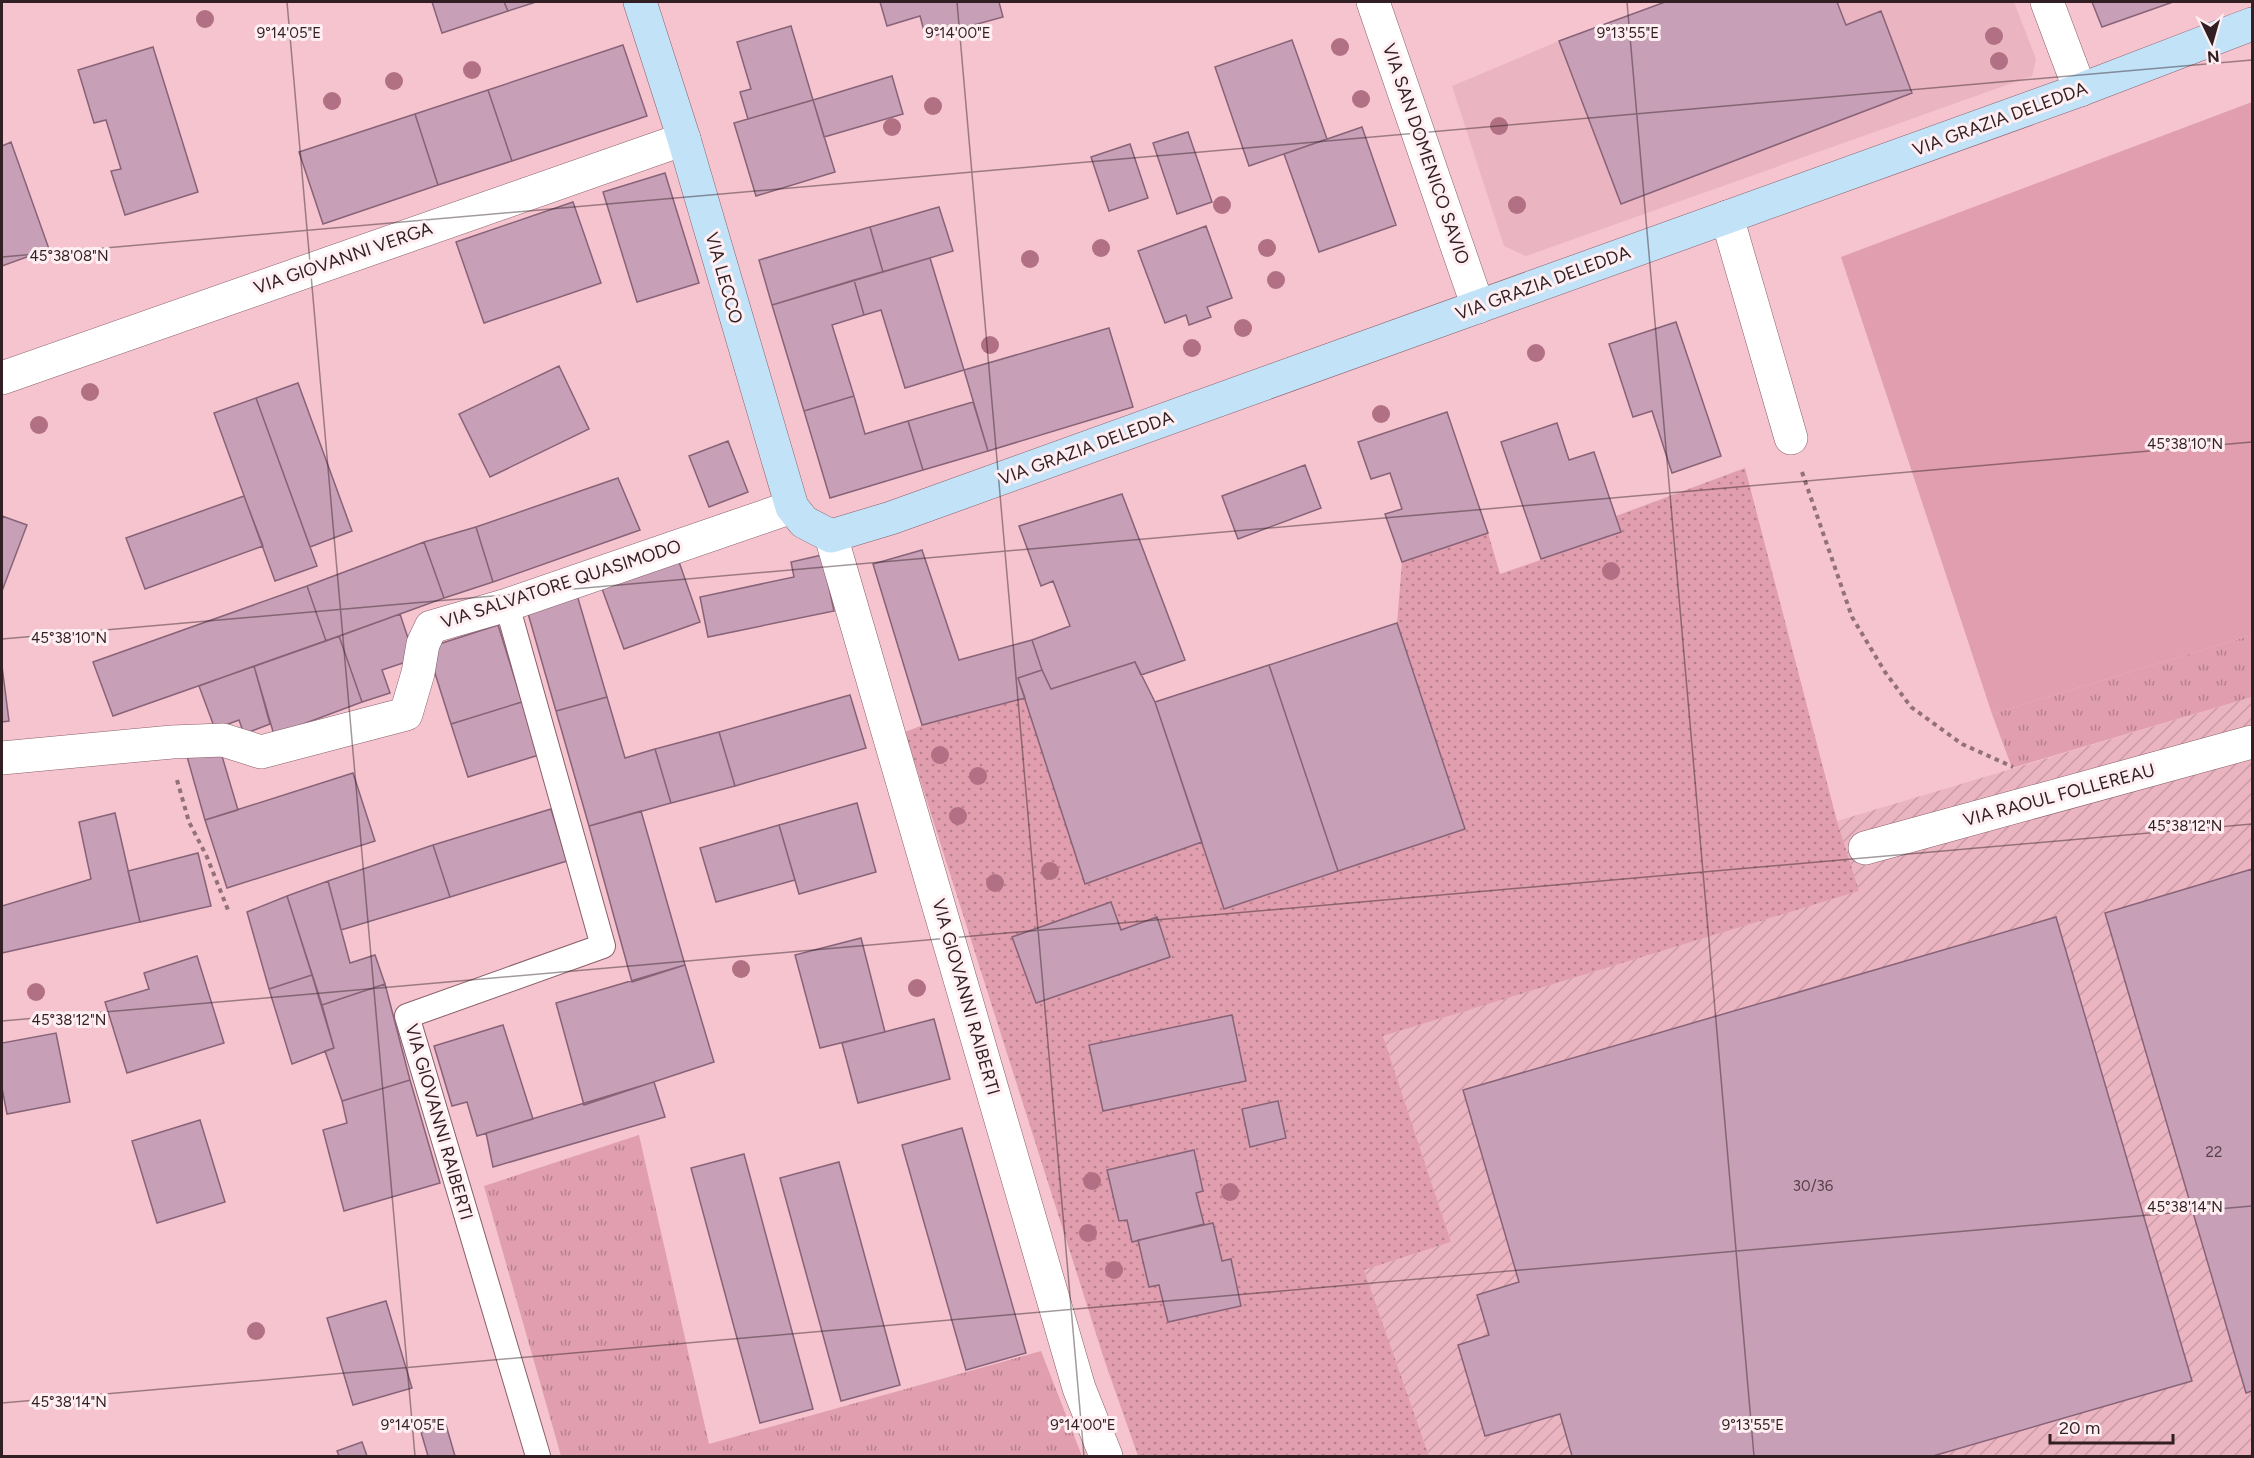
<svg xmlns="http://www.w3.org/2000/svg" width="2254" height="1458" font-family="Figtree,sans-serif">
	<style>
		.built { fill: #ebb4c1 }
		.industrial { fill: url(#industrial-furrows) }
		.grass { fill: url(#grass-tufts) }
		.garden { fill: url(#garden-dots) }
		.pitch { fill: #e09eae }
		.building { fill: #c79fb6; stroke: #886378; stroke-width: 1.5 }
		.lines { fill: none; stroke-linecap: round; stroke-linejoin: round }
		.lane-casing { stroke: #895f69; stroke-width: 26 }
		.street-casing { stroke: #895f69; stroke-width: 34 }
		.secondary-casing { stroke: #895f69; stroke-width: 34 }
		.path { stroke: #937179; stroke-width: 4; stroke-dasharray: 4.5 4.5; stroke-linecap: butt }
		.lane { stroke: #fff; stroke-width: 24 }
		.street { stroke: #fff; stroke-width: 33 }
		.secondary { stroke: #c2e2f8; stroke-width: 33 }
		.tree { fill: #b17083 }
		.ticks { fill: none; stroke: #311f23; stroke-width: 1.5; stroke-opacity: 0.45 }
		.labels { text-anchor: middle; stroke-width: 6; stroke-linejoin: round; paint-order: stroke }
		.number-label { font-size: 15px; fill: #563f48 }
		.street-label { font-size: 18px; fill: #311f23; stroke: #ffeff3 }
		.ticks-label { font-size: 15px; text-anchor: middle; fill: #311f23; stroke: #ffeff3; stroke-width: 6; stroke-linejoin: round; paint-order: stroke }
	</style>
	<defs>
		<pattern id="industrial-furrows" width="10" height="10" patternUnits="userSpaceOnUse" patternTransform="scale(1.5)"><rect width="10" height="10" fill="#ebb4c1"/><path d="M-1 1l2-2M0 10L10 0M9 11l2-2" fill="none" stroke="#ca9aa6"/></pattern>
		<pattern id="grass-tufts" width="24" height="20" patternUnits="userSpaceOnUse" patternTransform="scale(1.5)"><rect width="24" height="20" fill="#e09eae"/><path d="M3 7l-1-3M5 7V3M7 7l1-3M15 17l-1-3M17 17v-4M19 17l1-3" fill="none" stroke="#b6808d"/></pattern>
		<pattern id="garden-dots" width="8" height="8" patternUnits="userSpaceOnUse" patternTransform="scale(1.5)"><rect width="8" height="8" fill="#e09eae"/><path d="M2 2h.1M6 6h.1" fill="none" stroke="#b6808d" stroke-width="1.8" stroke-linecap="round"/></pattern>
	</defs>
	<rect width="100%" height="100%" fill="#f5c4cf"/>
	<!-- built -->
	<path class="built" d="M 1665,2 L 2014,2 L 2036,59 L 2032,76 L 1526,256 L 1504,246 L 1452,86 L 1559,41 Z"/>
	<!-- industrial -->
	<path class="industrial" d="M 2252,697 L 2252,1456 L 1429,1456 L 1364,1270 L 1451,1242 L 1383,1036 L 1859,891 L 1837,821 Z"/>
	<!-- grass -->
	<path class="grass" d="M 2252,635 L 2252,697 L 2012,768 L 1992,714 Z
		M 639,1135 L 709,1444 L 1041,1351 L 1082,1456 L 561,1456 L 484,1186 Z"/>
	<!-- garden -->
	<path class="garden" d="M 1745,468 L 1837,821 L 1859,891 L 1383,1036 L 1451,1242 L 1364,1270 L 1429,1456 L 1138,1456 L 1105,1362 L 905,732 L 923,725 L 1025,698 L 1085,883 L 1202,842 L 1225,909 L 1465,829 L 1397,623 L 1402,562 L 1488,533 L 1500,574 L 1621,532 L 1616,516 Z"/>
	<!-- pitch -->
	<path class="pitch" d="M 2252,102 L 2252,635 L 1992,714 L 1841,257 Z"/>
	<!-- building -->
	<path class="building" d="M 432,2 L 504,2 L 508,11 L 442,33 Z
		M 504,2 L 536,2 L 508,11 Z
		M 880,2 L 999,2 L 1003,17 L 926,38 L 920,16 L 887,26 Z
		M 1665,2 L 1837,2 L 1846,25 L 1881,11 L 1912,93 L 1621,204 L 1559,41 Z
		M 2092,2 L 2173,2 L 2102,27 Z
		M 791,26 L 813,100 L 748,119 L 740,92 L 751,89 L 737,42 Z
		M 1292,40 L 1327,139 L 1249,166 L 1215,67 Z
		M 623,45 L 647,116 L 512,161 L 488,90 Z
		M 153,47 L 198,192 L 125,215 L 111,171 L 121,169 L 106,120 L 94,123 L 78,70 Z
		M 892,76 L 903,114 L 824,137 L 813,100 Z
		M 488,90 L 512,161 L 438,185 L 415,114 Z
		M 813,100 L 835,172 L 756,196 L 734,123 Z
		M 415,114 L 438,185 L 323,224 L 299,152 Z
		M 1362,127 L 1396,225 L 1319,252 L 1284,154 Z
		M 1188,132 L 1212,202 L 1177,214 L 1153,143 Z
		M 11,142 L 49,249 L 2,266 L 2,146 Z
		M 1130,144 L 1148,198 L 1109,211 L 1091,157 Z
		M 665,173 L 699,283 L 637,302 L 603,192 Z
		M 573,202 L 601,283 L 484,323 L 456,242 Z
		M 939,207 L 953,251 L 883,272 L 870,227 Z
		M 1206,226 L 1232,298 L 1207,307 L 1211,317 L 1189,325 L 1186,315 L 1165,323 L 1138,251 Z
		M 870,227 L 883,272 L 772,305 L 759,260 Z
		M 930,258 L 964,370 L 905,388 L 881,310 L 864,315 L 854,280 Z
		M 854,280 L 864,315 L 832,325 L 854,396 L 804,411 L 772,305 Z
		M 1676,322 L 1721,456 L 1672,473 L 1652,411 L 1633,417 L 1609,344 Z
		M 1109,328 L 1133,407 L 988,451 L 964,370 Z
		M 559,366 L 589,429 L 490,477 L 459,414 Z
		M 298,383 L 352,531 L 310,547 L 256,398 Z
		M 854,396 L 865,434 L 908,421 L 923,470 L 830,498 L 804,411 Z
		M 256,398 L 317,566 L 275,581 L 214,413 Z
		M 973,402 L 988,451 L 923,470 L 908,421 Z
		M 1447,412 L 1488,533 L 1402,562 L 1385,514 L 1402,509 L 1390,473 L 1371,479 L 1358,442 Z
		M 1557,423 L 1569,460 L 1594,452 L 1621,532 L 1541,559 L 1501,442 Z
		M 728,441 L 748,492 L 709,507 L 689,456 Z
		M 1305,465 L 1321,508 L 1238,539 L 1222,496 Z
		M 618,478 L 640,530 L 493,582 L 476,527 Z
		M 1122,494 L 1185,660 L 1141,675 L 1135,662 L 1051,689 L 1042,670 L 1032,640 L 1070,626 L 1053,581 L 1041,586 L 1019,526 Z
		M 244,496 L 263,546 L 145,589 L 126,538 Z
		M 2,516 L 27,525 L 2,591 Z
		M 476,527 L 493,582 L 444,598 L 424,542 Z
		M 424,542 L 444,598 L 326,641 L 307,586 Z
		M 922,550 L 959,660 L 1032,640 L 1042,670 L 1018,678 L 1025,698 L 922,725 L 873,564 Z
		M 822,555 L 834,611 L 708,637 L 700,597 L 794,577 L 791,562 Z
		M 678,559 L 700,622 L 624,649 L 601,586 Z
		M 307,586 L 326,641 L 113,716 L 93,662 Z
		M 577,595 L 607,697 L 556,711 L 527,610 Z
		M 400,614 L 415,659 L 382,670 L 390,693 L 362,702 L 339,636 Z
		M 1397,623 L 1465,829 L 1338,871 L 1269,665 Z
		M 498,625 L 522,702 L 451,724 L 427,648 Z
		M 339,636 L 362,702 L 274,735 L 254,666 Z
		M 1135,662 L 1155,702 L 1202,842 L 1085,884 L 1018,678 L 1042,670 L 1051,689 Z
		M 1269,665 L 1338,871 L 1224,909 L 1155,702 Z
		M 2,666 L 9,721 L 2,722 Z
		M 254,666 L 270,724 L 244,734 L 239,720 L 215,729 L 199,686 Z
		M 850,695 L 866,748 L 735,786 L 719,732 Z
		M 607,697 L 625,758 L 655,749 L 671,803 L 589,826 L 556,711 Z
		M 522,702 L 539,755 L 468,777 L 451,724 Z
		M 719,732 L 735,786 L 671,803 L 655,749 Z
		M 219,746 L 238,810 L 205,820 L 186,753 Z
		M 353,773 L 375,841 L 227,888 L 205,820 Z
		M 857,803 L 876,872 L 799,894 L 779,825 Z
		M 551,809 L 567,861 L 450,897 L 433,845 Z
		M 641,811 L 685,965 L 632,982 L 589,826 Z
		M 115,813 L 140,922 L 2,953 L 2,906 L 91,879 L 79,822 Z
		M 779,825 L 795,880 L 716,902 L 700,848 Z
		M 433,845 L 450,897 L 341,930 L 328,881 Z
		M 198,853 L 211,906 L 140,922 L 128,871 Z
		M 2252,869 L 2252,1391 L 2246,1393 L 2105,913 Z
		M 328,881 L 350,963 L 375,955 L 385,984 L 322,1005 L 287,896 Z
		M 287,896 L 312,975 L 269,989 L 247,912 Z
		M 1111,902 L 1121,930 L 1157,917 L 1170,957 L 1036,1003 L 1012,937 Z
		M 2056,917 L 2192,1381 L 1933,1456 L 1572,1456 L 1560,1414 L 1485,1436 L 1458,1345 L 1489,1335 L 1477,1295 L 1519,1282 L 1463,1090 Z
		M 861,938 L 885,1032 L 820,1048 L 795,955 Z
		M 197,956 L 224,1043 L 127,1073 L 105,1002 L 149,989 L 144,973 Z
		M 685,965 L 714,1062 L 584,1105 L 556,1003 Z
		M 312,975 L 334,1048 L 292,1064 L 269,989 Z
		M 385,984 L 410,1080 L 342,1101 L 325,1051 L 334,1048 L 322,1005 Z
		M 1232,1015 L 1246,1081 L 1103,1111 L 1089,1045 Z
		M 934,1019 L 950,1079 L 858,1103 L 842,1043 Z
		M 503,1025 L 533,1119 L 477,1136 L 467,1102 L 452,1106 L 434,1046 Z
		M 56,1033 L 70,1102 L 7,1114 L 2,1088 L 2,1043 Z
		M 410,1080 L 440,1183 L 344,1211 L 323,1130 L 347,1123 L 342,1101 Z
		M 654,1082 L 665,1117 L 493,1167 L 486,1133 Z
		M 1278,1101 L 1286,1138 L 1250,1147 L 1242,1109 Z
		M 200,1120 L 225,1202 L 157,1223 L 132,1141 Z
		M 962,1128 L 1026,1353 L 966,1370 L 902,1145 Z
		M 1194,1150 L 1203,1191 L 1196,1193 L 1204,1224 L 1132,1242 L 1127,1220 L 1119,1221 L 1107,1170 Z
		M 744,1154 L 813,1409 L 760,1423 L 691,1168 Z
		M 839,1162 L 900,1385 L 841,1401 L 780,1178 Z
		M 1213,1223 L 1222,1261 L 1231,1259 L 1241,1306 L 1168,1322 L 1159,1285 L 1149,1287 L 1138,1240 Z
		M 386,1301 L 412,1388 L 353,1405 L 327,1318 Z
		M 446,1425 L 455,1456 L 428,1456 L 421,1432 Z
		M 362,1442 L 367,1456 L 339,1456 L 337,1451 Z"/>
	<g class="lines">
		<defs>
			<path id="lane" d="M 507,605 L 603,946 L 407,1016 L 538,1456"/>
			<path id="street" d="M 1373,2 L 1478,307
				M 2047,2 L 2080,90
				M 1727,217 L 1791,438
				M 2,378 L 684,139
				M 831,536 L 1079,1388 L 1106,1456
				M 2,758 L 172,742 L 223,740 L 261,752 L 406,714 L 418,673 L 423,644 L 431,627 L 507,605 L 792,507
				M 1865,848 L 2252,742"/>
			<path id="secondary" d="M 640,2 L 684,139 L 792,507 L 804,522 L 831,536 L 891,518 L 2080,90 L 2252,24"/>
		</defs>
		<!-- lane casing -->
		<use href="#lane" class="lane-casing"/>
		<!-- street casing -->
		<use href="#street" class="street-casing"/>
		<!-- secondary casing -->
		<use href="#secondary" class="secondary-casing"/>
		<!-- path -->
		<path class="path" d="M 1802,472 L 1852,617 L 1885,672 L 1911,707 L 1962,744 L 2013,767
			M 177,780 L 189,822 L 207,857 L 228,910"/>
		<!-- lane -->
		<use href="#lane" class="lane"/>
		<!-- street -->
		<use href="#street" class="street"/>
		<!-- secondary -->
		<use href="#secondary" class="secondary"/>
	</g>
	<!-- trees -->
	<g class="tree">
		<circle cx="205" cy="19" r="9"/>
		<circle cx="1994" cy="36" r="9"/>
		<circle cx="1340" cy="47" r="9"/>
		<circle cx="1999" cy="61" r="9"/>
		<circle cx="472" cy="70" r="9"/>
		<circle cx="394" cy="81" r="9"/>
		<circle cx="1361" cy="99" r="9"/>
		<circle cx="332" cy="101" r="9"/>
		<circle cx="933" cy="106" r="9"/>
		<circle cx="1499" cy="126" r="9"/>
		<circle cx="892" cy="127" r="9"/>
		<circle cx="1222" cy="205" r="9"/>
		<circle cx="1517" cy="205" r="9"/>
		<circle cx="1101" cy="248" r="9"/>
		<circle cx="1267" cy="248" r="9"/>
		<circle cx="1030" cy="259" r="9"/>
		<circle cx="1276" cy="280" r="9"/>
		<circle cx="1243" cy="328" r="9"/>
		<circle cx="990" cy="345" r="9"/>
		<circle cx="1192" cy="348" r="9"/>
		<circle cx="1536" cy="353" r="9"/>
		<circle cx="90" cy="392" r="9"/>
		<circle cx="1381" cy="414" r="9"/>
		<circle cx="39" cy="425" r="9"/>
		<circle cx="1611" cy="571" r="9"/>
		<circle cx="940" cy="755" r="9"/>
		<circle cx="978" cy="776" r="9"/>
		<circle cx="958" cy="816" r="9"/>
		<circle cx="1050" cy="871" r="9"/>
		<circle cx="995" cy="883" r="9"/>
		<circle cx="741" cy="969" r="9"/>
		<circle cx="917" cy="988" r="9"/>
		<circle cx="36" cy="992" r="9"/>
		<circle cx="1092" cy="1181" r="9"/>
		<circle cx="1230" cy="1192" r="9"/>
		<circle cx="1088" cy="1233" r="9"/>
		<circle cx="1114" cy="1270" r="9"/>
		<circle cx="256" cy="1331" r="9"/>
	</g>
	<!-- ticks -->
	<path class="ticks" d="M 287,2 L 415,1456M 957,2 L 1084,1456M 1627,2 L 1754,1456M 2,257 L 2252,60M 2,639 L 2252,442M 2,1021 L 2252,824M 2,1403 L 2252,1206"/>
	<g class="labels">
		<!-- number labels -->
		<g class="number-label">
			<text x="2214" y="1157">22</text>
			<text x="1813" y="1191">30/36</text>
		</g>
		<!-- street labels -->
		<g class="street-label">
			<text transform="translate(2000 119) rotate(-20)" y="6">VIA GRAZIA DELEDDA</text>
			<text transform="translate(1426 154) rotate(71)" y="6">VIA SAN DOMENICO SAVIO</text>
			<text transform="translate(343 258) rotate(-19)" y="6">VIA GIOVANNI VERGA</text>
			<text transform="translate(724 278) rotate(74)" y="6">VIA LECCO</text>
			<text transform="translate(1543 283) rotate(-20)" y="6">VIA GRAZIA DELEDDA</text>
			<text transform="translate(1086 448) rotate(-20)" y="6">VIA GRAZIA DELEDDA</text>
			<text transform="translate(561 584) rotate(-18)" y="6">VIA SALVATORE QUASIMODO</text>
			<text transform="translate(2059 795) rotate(-15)" y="6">VIA RAOUL FOLLEREAU</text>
			<text transform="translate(966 997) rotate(74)" y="6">VIA GIOVANNI RAIBERTI</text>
			<text transform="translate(439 1122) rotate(74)" y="6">VIA GIOVANNI RAIBERTI</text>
		</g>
	</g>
	<g class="ticks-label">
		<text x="289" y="38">9°14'05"E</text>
		<text x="958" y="38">9°14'00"E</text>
		<text x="1628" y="38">9°13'55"E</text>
		<text x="69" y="261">45°38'08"N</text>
		<text x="2185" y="449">45°38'10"N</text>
		<text x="69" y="643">45°38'10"N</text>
		<text x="2185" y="831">45°38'12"N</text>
		<text x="69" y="1025">45°38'12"N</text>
		<text x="2185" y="1212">45°38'14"N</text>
		<text x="69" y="1407">45°38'14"N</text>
		<text x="413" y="1430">9°14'05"E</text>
		<text x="1083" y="1430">9°14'00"E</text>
		<text x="1753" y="1430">9°13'55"E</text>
	</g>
	<!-- border -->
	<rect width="2254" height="1458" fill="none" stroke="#311f23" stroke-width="6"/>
	<!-- north arrow -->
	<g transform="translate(2212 42) rotate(175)" stroke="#ffeff3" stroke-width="4.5" paint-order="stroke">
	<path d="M0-4.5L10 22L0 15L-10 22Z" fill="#311f23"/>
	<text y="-9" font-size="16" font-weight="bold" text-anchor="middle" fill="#311f23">N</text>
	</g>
	<!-- scale -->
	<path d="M2050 1434v9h123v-9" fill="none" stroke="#311f23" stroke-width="3"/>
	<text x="2059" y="1434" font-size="18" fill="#311f23" stroke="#ffeff3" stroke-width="4.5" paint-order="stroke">20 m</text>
</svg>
